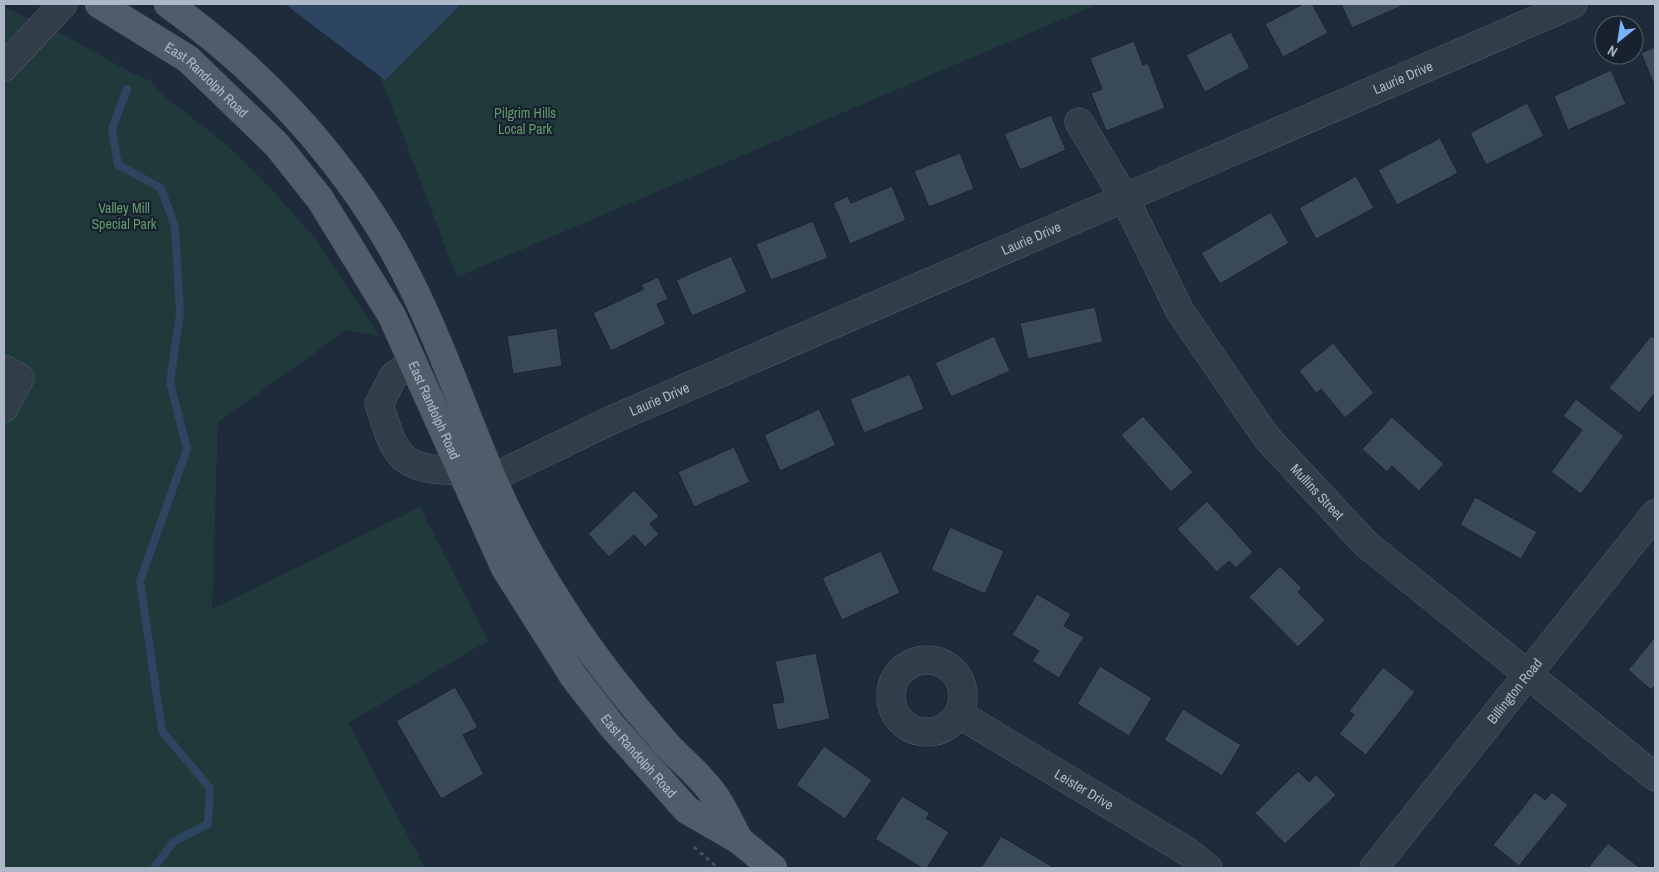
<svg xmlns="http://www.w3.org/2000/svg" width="1659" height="872" font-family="'Archivo Narrow',sans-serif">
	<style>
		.green { fill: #20393b }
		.water { fill: #2e4561 }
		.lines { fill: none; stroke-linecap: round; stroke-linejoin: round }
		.stream { stroke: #2e4561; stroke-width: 8 }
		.building { fill: #3a495a; stroke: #1a2430 }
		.minor-casing { stroke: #4f5a68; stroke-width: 29 }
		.major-casing { stroke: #3b4653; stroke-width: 29 }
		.path { stroke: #3e5658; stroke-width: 3; stroke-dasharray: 4 4; stroke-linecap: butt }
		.minor { stroke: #323d4a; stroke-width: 28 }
		.major { stroke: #505c6a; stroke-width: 28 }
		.labels { text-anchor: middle; stroke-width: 4.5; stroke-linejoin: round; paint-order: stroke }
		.street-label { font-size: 14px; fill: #acb7c7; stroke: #18222e }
		.park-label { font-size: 14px; fill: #62996c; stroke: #18222e }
	</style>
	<rect width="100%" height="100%" fill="#1e2b3a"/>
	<!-- green -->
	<path class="green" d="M 291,4 L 1098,4 L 457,277 L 373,57 Z
		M 4,7 L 64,35 L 130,72 L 151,81 L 164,96 L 222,141 L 261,178 L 316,239 L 380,336 L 344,330 L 344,332 L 218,422 L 212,609 L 420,507 L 488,641 L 348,723 L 424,866 L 422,868 L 4,868 Z"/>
	<!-- water -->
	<path class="water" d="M 285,4 L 461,4 L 385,80 Z"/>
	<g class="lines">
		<!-- stream -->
		<path class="stream" d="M 127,89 L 112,129 L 118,165 L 161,188 L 175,227 L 180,313 L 170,382 L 187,449 L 140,581 L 162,731 L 210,788 L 208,824 L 173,842 L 154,868"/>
	</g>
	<!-- building -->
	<path class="building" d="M 1303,4 L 1312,4 L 1328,33 L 1283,57 L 1265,24 Z
		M 1341,4 L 1406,4 L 1352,28 Z
		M 1231,32 L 1250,68 L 1205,92 L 1186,55 Z
		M 1134,41 L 1143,65 L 1148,63 L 1165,108 L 1106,131 L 1091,93 L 1102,89 L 1090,58 Z
		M 1655,47 L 1655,87 L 1641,53 Z
		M 1611,70 L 1626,104 L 1568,130 L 1554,96 Z
		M 1527,103 L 1544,136 L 1486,165 L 1470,133 Z
		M 1051,115 L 1066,150 L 1020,170 L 1004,134 Z
		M 1440,138 L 1458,173 L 1397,205 L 1378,170 Z
		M 960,153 L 974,189 L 929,207 L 914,171 Z
		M 1356,176 L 1374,208 L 1316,239 L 1299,208 Z
		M 892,186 L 906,220 L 850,244 L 833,203 L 848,196 L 851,203 Z
		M 1271,212 L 1289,243 L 1220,284 L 1201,253 Z
		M 813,221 L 828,258 L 771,280 L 756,244 Z
		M 731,256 L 747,292 L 692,316 L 676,280 Z
		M 658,277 L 668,299 L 657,304 L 666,324 L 611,351 L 593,313 L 644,289 L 641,285 Z
		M 1095,307 L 1103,342 L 1028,359 L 1020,323 Z
		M 557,328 L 562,366 L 513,374 L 507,336 Z
		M 994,336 L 1010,371 L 951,397 L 935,363 Z
		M 1651,336 L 1655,339 L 1655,393 L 1639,413 L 1609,388 Z
		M 1333,343 L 1374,393 L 1345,418 L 1321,389 L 1316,393 L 1299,371 Z
		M 910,374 L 924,409 L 864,433 L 850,399 Z
		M 1576,399 L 1624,436 L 1581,494 L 1551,472 L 1582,430 L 1563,416 Z
		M 819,409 L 836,445 L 780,471 L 764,435 Z
		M 1143,416 L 1193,472 L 1171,492 L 1121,435 Z
		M 1392,417 L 1444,464 L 1419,491 L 1392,466 L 1387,472 L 1362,449 Z
		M 734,447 L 750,482 L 694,507 L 678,472 Z
		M 634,490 L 659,516 L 650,524 L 659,534 L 645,547 L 634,535 L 609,557 L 588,534 Z
		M 1475,497 L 1537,532 L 1521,559 L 1460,525 Z
		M 1207,501 L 1253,552 L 1236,568 L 1229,561 L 1217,572 L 1177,529 Z
		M 950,527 L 1004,551 L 985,594 L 931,570 Z
		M 881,551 L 900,593 L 842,620 L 822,578 Z
		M 1280,566 L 1302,588 L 1298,592 L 1325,620 L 1298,647 L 1249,597 Z
		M 1037,594 L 1071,614 L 1064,626 L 1084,637 L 1059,678 L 1032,661 L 1039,651 L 1012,635 Z
		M 1655,637 L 1655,685 L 1651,690 L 1628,670 Z
		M 816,653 L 830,719 L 777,730 L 772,704 L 784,702 L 775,661 Z
		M 1100,666 L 1152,698 L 1129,736 L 1077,704 Z
		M 1383,667 L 1415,692 L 1366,755 L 1339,734 L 1354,715 L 1349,711 Z
		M 455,687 L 478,727 L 463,735 L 484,774 L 441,799 L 396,721 Z
		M 1183,709 L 1241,745 L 1222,776 L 1164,740 Z
		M 824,746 L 872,780 L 845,819 L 796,785 Z
		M 1298,771 L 1309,782 L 1316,775 L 1336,795 L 1285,844 L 1255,813 Z
		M 1535,792 L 1545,800 L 1552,792 L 1568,805 L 1519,866 L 1493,845 Z
		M 902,796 L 930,813 L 926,818 L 949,832 L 927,868 L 922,868 L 875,839 Z
		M 1001,836 L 1051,866 L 1050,868 L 981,868 Z
		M 1608,843 L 1640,868 L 1588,868 Z"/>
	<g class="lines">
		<defs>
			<g id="minor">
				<path d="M 4,67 L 63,4"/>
				<path id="s1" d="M 1079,122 L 1125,199 L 1180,311 L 1267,438 L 1366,544 L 1655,777"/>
				<path d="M 412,362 L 393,377 L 379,404 C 396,458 399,469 460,471"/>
				<path d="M 4,369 L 20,378 L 4,408"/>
				<path id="s2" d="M 492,478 L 616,418 L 1573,4"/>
				<circle cx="927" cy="696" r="36"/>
				<path id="s3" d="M 959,714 L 1188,852 L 1208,868"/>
				<path id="s4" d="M 1374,868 L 1655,514"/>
			</g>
			<g id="major">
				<path id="s5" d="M 99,4 L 188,59 L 277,145 L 320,199 L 392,316 L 505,568 L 574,677 L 612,726 L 687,810 L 739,840 L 773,868"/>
				<path d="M 168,4 C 260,69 339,154 395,253 C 434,323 460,402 491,475 C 511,524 541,576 570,620 C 599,665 633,706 668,746 C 683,762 702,777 714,795 C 724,809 731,825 739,840"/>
			</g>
		</defs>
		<!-- minor casing -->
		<use href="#minor" class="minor-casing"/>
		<!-- major casing -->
		<use href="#major" class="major-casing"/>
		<!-- path -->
		<path class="path" d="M 694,847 L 718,868"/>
		<!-- minor -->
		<use href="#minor" class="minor"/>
		<!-- major -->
		<use href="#major" class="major"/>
	</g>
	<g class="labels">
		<!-- street labels -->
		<g class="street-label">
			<text dy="5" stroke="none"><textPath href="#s2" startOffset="995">Laurie Drive</textPath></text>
			<text dy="5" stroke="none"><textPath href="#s5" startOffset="132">East Randolph Road</textPath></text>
			<text dy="5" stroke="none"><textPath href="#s2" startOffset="590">Laurie Drive</textPath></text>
			<text dy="5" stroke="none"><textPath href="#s2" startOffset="185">Laurie Drive</textPath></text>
			<text dy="5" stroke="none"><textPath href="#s5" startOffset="538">East Randolph Road</textPath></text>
			<text dy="5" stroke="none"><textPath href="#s1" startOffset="442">Mullins Street</textPath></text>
			<text dy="5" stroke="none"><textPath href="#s4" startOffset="226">Billington Road</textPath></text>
			<text dy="5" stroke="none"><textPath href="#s5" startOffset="942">East Randolph Road</textPath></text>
			<text dy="5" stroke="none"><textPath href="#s3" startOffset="146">Leister Drive</textPath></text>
		</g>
		<!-- park labels -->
		<g class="park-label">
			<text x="525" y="118">Pilgrim Hills<tspan x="525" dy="16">Local Park</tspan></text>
			<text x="124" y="213">Valley Mill<tspan x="124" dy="16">Special Park</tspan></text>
		</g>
	</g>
	<!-- border -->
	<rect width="1659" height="872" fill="none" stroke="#acb7c7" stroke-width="10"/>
	<!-- north arrow -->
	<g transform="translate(1619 40) rotate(210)"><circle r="24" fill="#18222e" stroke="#535e6b"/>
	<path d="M0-4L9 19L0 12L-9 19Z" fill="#79b2ff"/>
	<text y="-8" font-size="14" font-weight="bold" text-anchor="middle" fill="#acb7c7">N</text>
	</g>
</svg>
